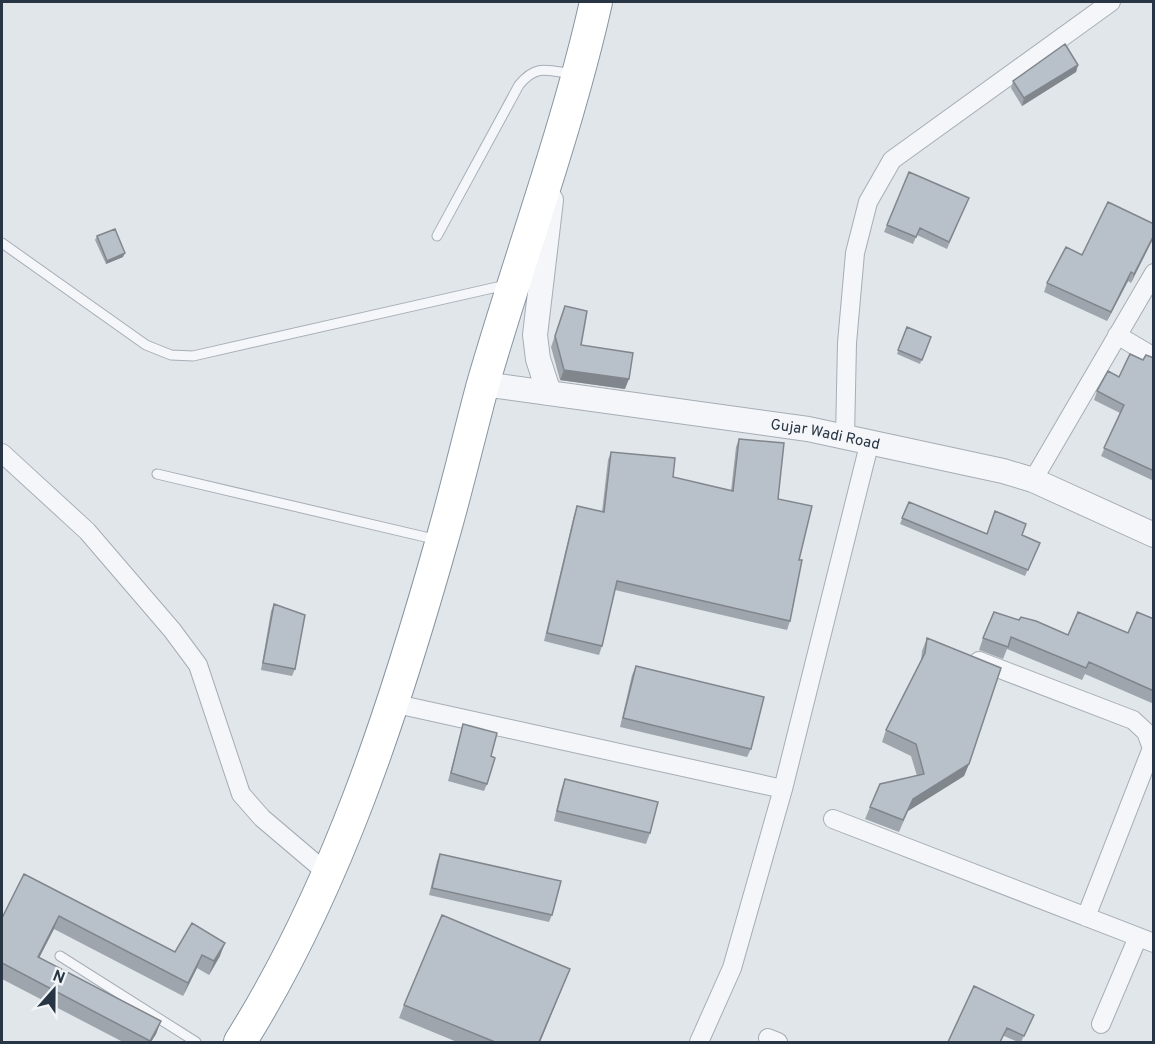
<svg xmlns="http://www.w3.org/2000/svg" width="1155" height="1044" font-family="Overpass,sans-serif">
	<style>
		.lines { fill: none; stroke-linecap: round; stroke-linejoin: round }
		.service-casing { stroke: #a6adb6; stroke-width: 11 }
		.minor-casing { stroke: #a6adb6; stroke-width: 20 }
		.tertiary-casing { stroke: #a6adb6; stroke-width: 26 }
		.trunk-casing { stroke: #8795a2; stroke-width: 34 }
		.service { stroke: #f4f6f9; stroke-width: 9 }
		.minor { stroke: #f4f6f9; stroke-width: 18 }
		.tertiary { stroke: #f4f6f9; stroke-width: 24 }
		.trunk { stroke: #fff; stroke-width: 32 }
		.wall { fill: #9ea5ad }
		.shaded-wall { fill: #81868d }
		.building { fill: #b8c0c9; stroke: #81868d; stroke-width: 1.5 }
		.labels { text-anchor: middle; stroke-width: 4.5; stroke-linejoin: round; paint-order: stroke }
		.street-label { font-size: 15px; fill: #283544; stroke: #f1f5f8 }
	</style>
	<rect width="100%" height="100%" fill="#e1e6eb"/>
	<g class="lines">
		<defs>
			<path id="service" d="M 437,236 L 519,85 C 536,64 547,70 572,74
				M 2,243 L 146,345 L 171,355 L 193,356 L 506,285
				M 157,474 L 438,540
				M 60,956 L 196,1042"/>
			<path id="minor" d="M 1117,335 L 1154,357
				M 845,437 L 847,343 L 855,253 L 868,202 L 892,160 L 1111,2
				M 2,453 L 87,531 L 172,630 L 198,665 L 241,794 L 262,818 L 328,874
				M 1033,480 L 1154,273
				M 979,661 L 1133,720 L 1146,732 L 1152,748 L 1086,917
				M 392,703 L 783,789
				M 833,819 L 1154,943
				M 1101,1024 L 1138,937
				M 768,1038 L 778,1042
				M 699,1042 L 732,968 L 783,789 L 870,441"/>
			<g id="tertiary">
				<path id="s1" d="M 483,384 L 808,429 L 1003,471 L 1033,480 L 1154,535"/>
				<path d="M 549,393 L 538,359 L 535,335 L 551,200"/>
			</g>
			<path id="trunk" d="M 240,1042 C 336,889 393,713 442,540 C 457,488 469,436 483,384 C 520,256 567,131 596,2"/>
		</defs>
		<!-- service casing -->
		<use href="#service" class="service-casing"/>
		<!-- minor casing -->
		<use href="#minor" class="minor-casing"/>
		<!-- tertiary casing -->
		<use href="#tertiary" class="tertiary-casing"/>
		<!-- trunk casing -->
		<use href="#trunk" class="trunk-casing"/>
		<!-- service -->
		<use href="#service" class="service"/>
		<!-- minor -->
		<use href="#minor" class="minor"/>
		<!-- tertiary -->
		<use href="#tertiary" class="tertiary"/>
		<!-- trunk -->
		<use href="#trunk" class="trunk"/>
	</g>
	<!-- wall -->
	<path class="wall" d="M 1078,65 L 1076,72 L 1022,106 L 1011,88 L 1013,81 Z
		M 909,172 L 969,198 L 947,249 L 917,235 L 913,244 L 884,232 Z
		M 1154,224 L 1131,283 L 1128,281 L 1107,321 L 1044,292 L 1047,283 L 1082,255 Z
		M 97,236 L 123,257 L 106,264 L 95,240 Z
		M 565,306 L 581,345 L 625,389 L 560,380 L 551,347 Z
		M 907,327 L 931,337 L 920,364 L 897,354 Z
		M 1154,358 L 1154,481 L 1101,456 L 1120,413 L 1094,400 L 1097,391 L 1119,377 L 1143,360 Z
		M 739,439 L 778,499 L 799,560 L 790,621 L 787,630 L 615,590 L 602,646 L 599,655 L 544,641 L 574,515 L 577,506 L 602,512 L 608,460 L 611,452 L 673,477 L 731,491 L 736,447 Z
		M 909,502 L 987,534 L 1022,535 L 1037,549 L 1025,576 L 900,524 Z
		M 274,604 L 295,669 L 292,676 L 261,670 L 271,611 Z
		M 1154,619 L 1154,704 L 1085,674 L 1082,680 L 1007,649 L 1003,659 L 979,650 L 983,638 L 1019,620 L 1068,635 L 1128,633 Z
		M 927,638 L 969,764 L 964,776 L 908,811 L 899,832 L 865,819 L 870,807 L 917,776 L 911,756 L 882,742 L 886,730 L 921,660 L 922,651 Z
		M 636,666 L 751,749 L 747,757 L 620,727 L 632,675 Z
		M 463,724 L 491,756 L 487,784 L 484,791 L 448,781 Z
		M 565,779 L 650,833 L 646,844 L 554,821 L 561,790 Z
		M 440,854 L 552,915 L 549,922 L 429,895 L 437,861 Z
		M 24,874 L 175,952 L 220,956 L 209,975 L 197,968 L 183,996 L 54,929 L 39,957 L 161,1021 L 156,1034 L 151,1042 L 123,1042 L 2,979 L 2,918 Z
		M 570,969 L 540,1042 L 457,1042 L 399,1018 L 404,1005 Z
		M 1034,1015 L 1021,1042 L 1018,1042 L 1004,1036 L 948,1042 Z"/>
	<!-- shaded-wall -->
	<path class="shaded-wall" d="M 1078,65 L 1076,72 L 1022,106 L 1024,98 Z
		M 1154,235 L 1154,237 L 1131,283 L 1134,274 Z
		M 125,253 L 123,257 L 106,264 L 107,261 Z
		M 1131,272 L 1128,281 L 1107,321 L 1111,312 Z
		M 564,370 L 629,379 L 625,389 L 560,380 Z
		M 969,764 L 964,776 L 908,811 L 899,832 L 913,799 Z
		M 59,916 L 54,929 L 33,970 L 38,957 Z
		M 225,943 L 220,956 L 209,975 L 214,961 Z
		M 202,955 L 197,968 L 183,996 L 188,983 Z
		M 570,969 L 540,1042 L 539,1042 Z
		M 161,1021 L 156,1034 L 151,1042 L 150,1042 Z"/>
	<!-- building -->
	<path class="building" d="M 1065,44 L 1078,65 L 1024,98 L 1013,81 Z
		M 909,172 L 969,198 L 949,242 L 920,228 L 916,237 L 887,225 Z
		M 1108,202 L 1154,224 L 1154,235 L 1134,274 L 1131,272 L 1111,312 L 1047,283 L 1066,247 L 1082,255 Z
		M 115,229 L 125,253 L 107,261 L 97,236 Z
		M 565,306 L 587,311 L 581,345 L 633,353 L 629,379 L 564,370 L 555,336 Z
		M 907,327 L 931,337 L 922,360 L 898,350 Z
		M 1130,354 L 1143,360 L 1146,355 L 1154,358 L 1154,471 L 1104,448 L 1124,405 L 1097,391 L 1108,371 L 1119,377 Z
		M 739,439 L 784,443 L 778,499 L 812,506 L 799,560 L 802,560 L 790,621 L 617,581 L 602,646 L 547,633 L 577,506 L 604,512 L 611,452 L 675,458 L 673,477 L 733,491 Z
		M 909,502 L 987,534 L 995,511 L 1026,524 L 1022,535 L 1040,543 L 1028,570 L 902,518 Z
		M 274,604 L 305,615 L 295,669 L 263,663 Z
		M 994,612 L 1019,620 L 1021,617 L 1036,621 L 1068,635 L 1078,612 L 1128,633 L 1137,612 L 1154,619 L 1154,691 L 1089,662 L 1086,668 L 1011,637 L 1008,647 L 983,638 Z
		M 927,638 L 1001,668 L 969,764 L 913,799 L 903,820 L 870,807 L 880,784 L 924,774 L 916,744 L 886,730 L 925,653 Z
		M 636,666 L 764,697 L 751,749 L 623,718 Z
		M 463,724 L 497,733 L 491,756 L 495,758 L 487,784 L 451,773 Z
		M 565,779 L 658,802 L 650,833 L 557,811 Z
		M 440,854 L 561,881 L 552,915 L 432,888 Z
		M 24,874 L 175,952 L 192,923 L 225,943 L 214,961 L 202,955 L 188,983 L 59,916 L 38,957 L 161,1021 L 150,1041 L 2,963 L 2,918 Z
		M 442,915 L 570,969 L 539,1042 L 495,1042 L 404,1005 Z
		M 974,986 L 1034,1015 L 1024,1036 L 1007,1028 L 1000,1042 L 948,1042 Z"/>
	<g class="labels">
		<!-- street labels -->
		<g class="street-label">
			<text dy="5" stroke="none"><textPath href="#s1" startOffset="346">Gujar Wadi Road</textPath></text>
		</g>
	</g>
	<!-- border -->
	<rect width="1155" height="1044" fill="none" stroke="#283544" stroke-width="6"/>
	<!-- north arrow -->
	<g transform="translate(54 990) rotate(21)" stroke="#f1f5f8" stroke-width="4.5" paint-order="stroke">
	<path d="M0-4.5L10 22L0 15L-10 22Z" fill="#283544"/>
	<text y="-9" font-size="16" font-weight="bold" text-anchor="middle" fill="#283544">N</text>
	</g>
</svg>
